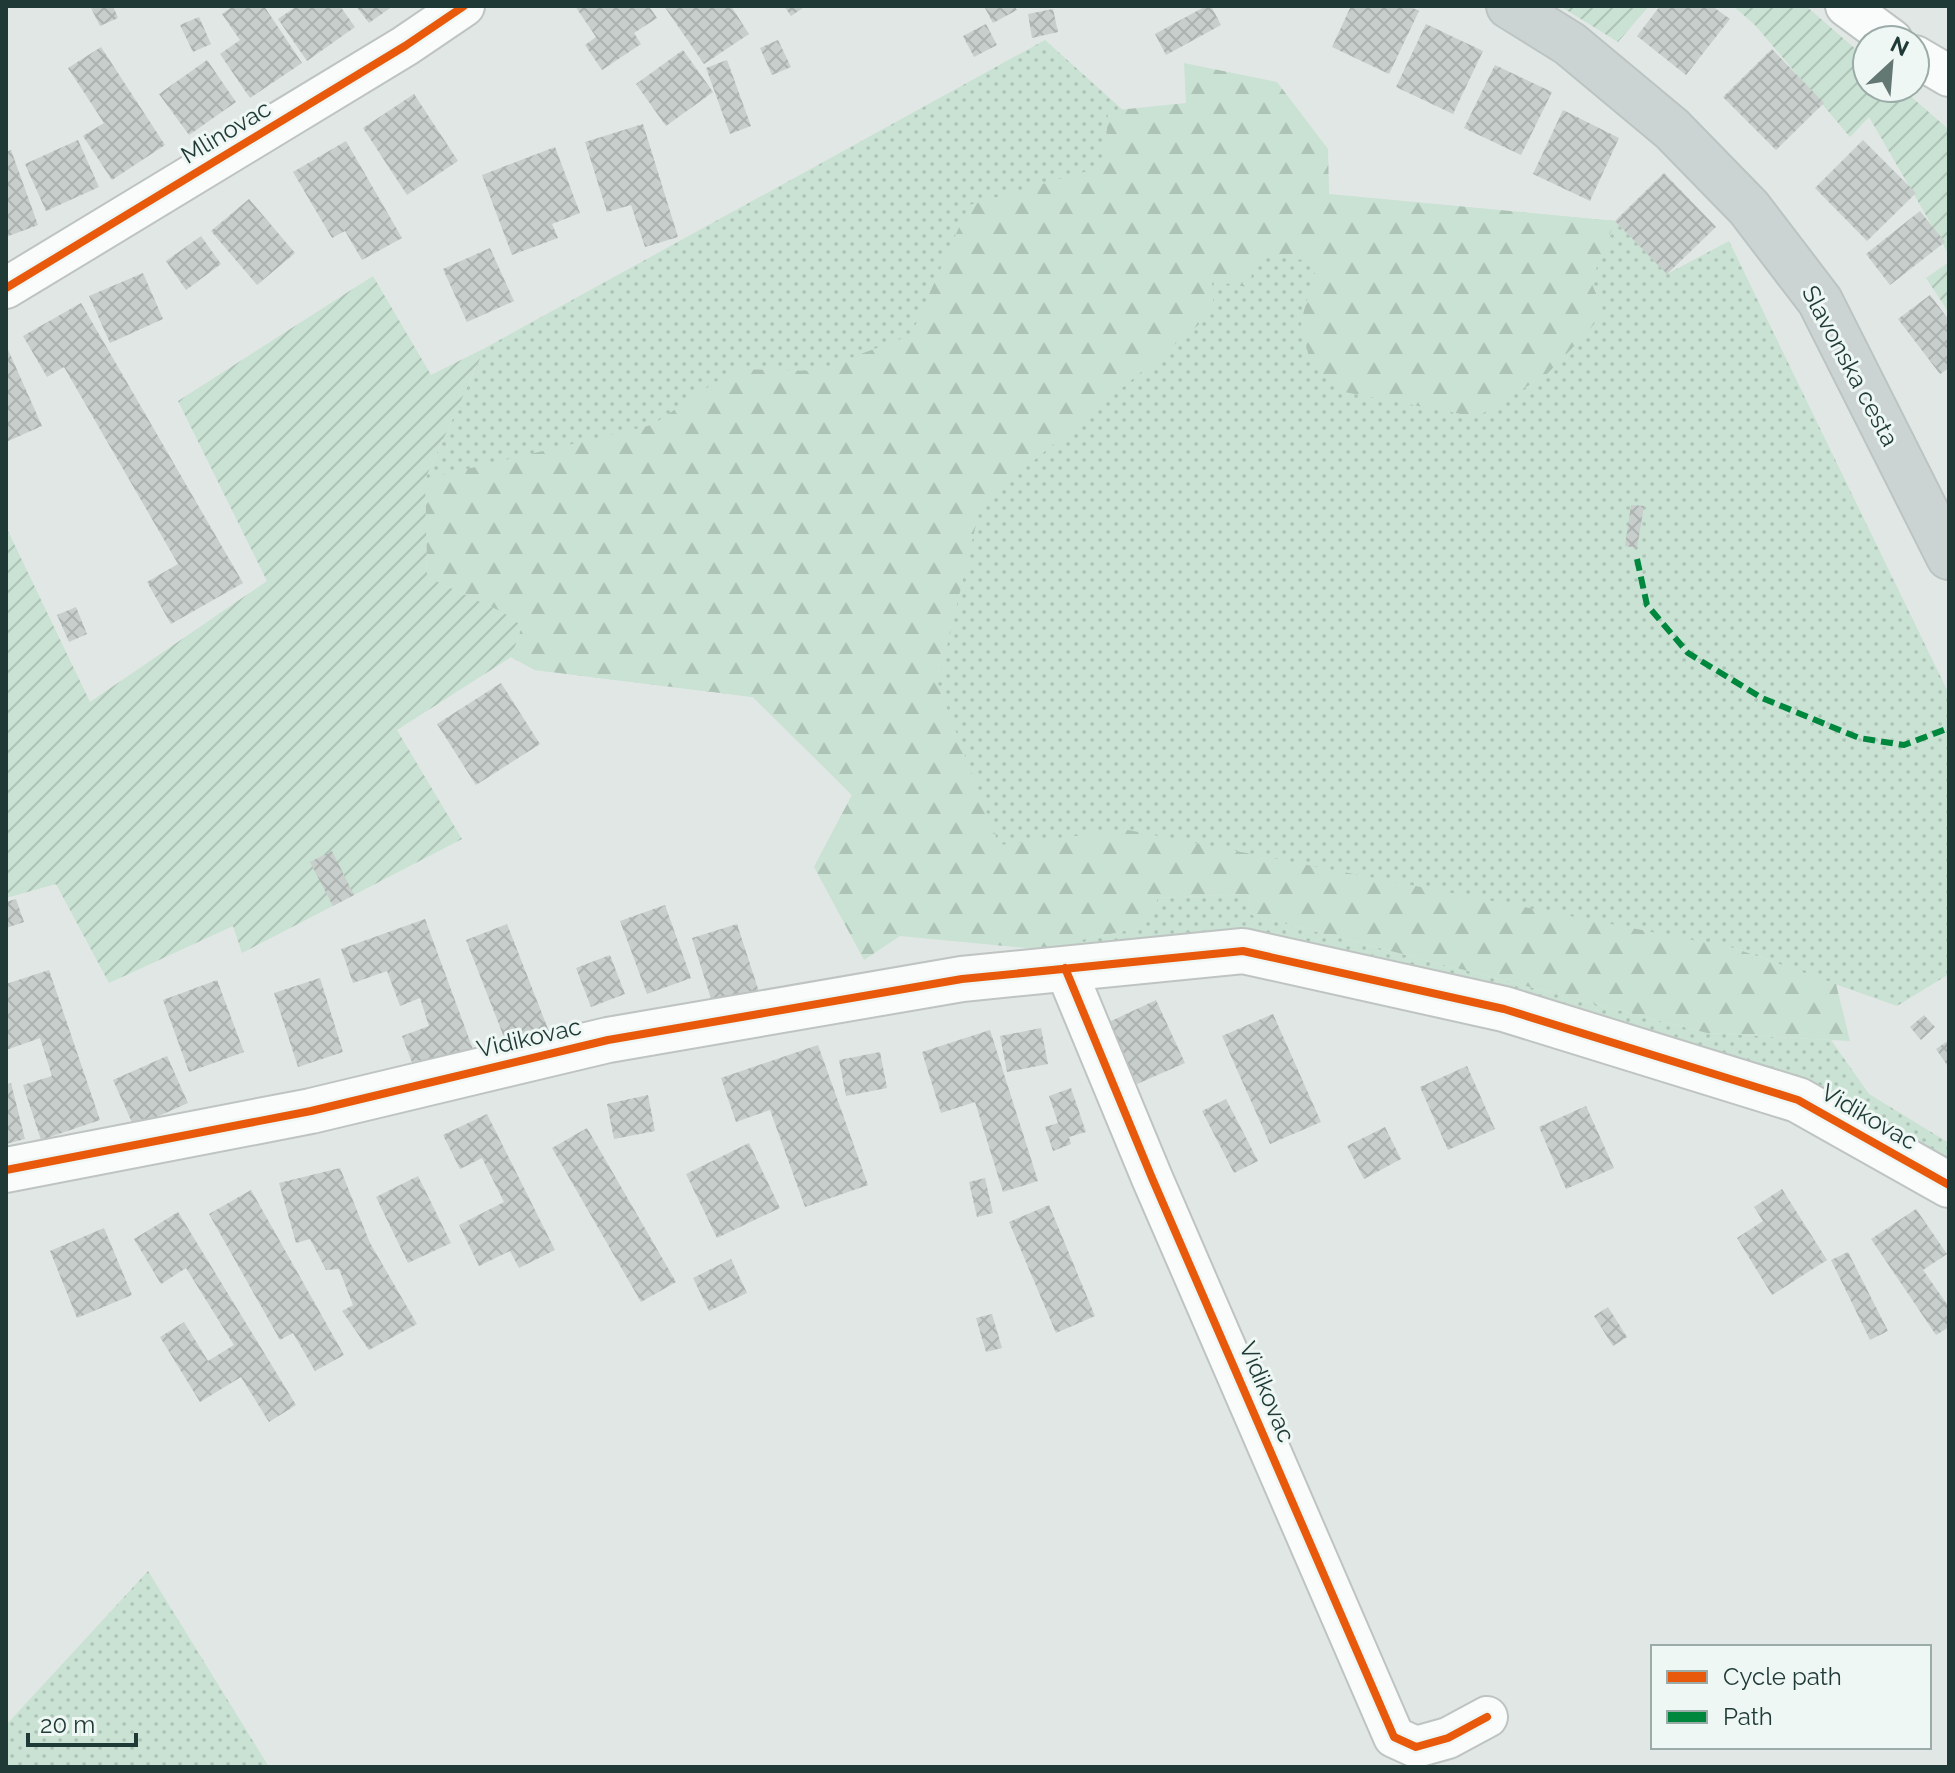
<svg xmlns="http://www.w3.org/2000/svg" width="1955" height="1773" font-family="Raleway,sans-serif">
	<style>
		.grass { fill: url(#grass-dots) }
		.forest { fill: url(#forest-firs) }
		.garden { fill: url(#garden-furrows) }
		.building { fill: url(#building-cross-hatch) }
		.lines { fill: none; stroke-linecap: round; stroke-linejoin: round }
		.minor-casing { stroke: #bec4c2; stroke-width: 44 }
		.tertiary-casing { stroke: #bec4c2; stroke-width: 48 }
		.primary-casing { stroke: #bbc4c2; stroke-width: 48 }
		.minor { stroke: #fafbfb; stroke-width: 40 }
		.tertiary { stroke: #fafbfb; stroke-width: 44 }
		.primary { stroke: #cbd4d3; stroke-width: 44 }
		.quiet { stroke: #00873e; stroke-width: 6; stroke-dasharray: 12 6; stroke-linecap: butt }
		.cycleway-casing { stroke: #eef7f4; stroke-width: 13 }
		.cycleway { stroke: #e8590c; stroke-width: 8 }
		.labels { text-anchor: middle; stroke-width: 6; stroke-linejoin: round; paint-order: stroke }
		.street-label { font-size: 24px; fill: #1f3a36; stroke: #eef7f4 }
	</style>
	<defs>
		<pattern id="grass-dots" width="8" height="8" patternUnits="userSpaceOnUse" patternTransform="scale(2)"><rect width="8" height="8" fill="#c9e2d3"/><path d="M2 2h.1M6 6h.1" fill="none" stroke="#acc3b6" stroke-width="1.8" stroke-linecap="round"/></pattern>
		<pattern id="forest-firs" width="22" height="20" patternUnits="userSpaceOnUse" patternTransform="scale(2)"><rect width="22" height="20" fill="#c9e2d3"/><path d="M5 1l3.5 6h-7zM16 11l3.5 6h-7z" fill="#acc3b6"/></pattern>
		<pattern id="garden-furrows" width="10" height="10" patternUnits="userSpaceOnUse" patternTransform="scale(2)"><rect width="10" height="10" fill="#c9e2d3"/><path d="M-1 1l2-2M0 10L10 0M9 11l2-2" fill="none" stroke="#acc3b6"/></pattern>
		<pattern id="building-cross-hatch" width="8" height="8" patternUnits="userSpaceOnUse" patternTransform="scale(2)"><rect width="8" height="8" fill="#c8cecc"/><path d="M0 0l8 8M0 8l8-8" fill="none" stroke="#abb2b0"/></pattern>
	</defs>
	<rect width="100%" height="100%" fill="#e1e7e5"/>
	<!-- grass -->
	<path class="grass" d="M 1045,40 L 1204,183 L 1615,221 L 1667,274 L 1729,241 L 1949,694 L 1949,974 L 1897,1006 L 1734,948 L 999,845 L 814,867 L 852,795 L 753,697 L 535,670 L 511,657 L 522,626 L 504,613 L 427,577 L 425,479 L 485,348 Z
		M 1247,894 L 1252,915 L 1707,1033 L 1831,1040 L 1869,1094 L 1949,1143 L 1949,1185 L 1798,1100 L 1243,951 L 988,976 L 1037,949 L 1143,927 L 1158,898 Z
		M 148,1571 L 269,1767 L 6,1767 L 6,1725 Z"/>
	<!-- forest -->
	<path class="forest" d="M 1184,63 L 1277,82 L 1328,149 L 1329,194 L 1615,221 L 1591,282 L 1604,312 L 1584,336 L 1547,374 L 1477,417 L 1339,391 L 1310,362 L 1301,322 L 1317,262 L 1260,254 L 1247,287 L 1212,281 L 1214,312 L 981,504 L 938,684 L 999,845 L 1128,830 L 1734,948 L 1836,984 L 1850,1041 L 1707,1033 L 1252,915 L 1247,894 L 1158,898 L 1144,927 L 1037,949 L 900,936 L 864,960 L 814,867 L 852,795 L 753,697 L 535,670 L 511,657 L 522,626 L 504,613 L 427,577 L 425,479 L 652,425 L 735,369 L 816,371 L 911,335 L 969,205 L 1105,166 L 1108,111 L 1186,103 Z"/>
	<!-- garden -->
	<path class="garden" d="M 1560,6 L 1649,6 L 1618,42 Z
		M 1733,6 L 1806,6 L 1867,59 L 1867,88 L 1901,88 L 1946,127 L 1949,135 L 1949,255 L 1869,117 L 1850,137 L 1755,25 Z
		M 1949,262 L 1949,313 L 1926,278 Z
		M 373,276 L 431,375 L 485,348 L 425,479 L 427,577 L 504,613 L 522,626 L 511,657 L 397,730 L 462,839 L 242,953 L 233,926 L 109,983 L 56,884 L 6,898 L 6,527 L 90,702 L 267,581 L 178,401 Z"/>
	<!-- building -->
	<path class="building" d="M 90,6 L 113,6 L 118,18 L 100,26 Z
		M 233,6 L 264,6 L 302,63 L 250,98 L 220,54 L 240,40 L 222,14 Z
		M 297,6 L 340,6 L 355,27 L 307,61 L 278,19 Z
		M 356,6 L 393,6 L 369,23 Z
		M 575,6 L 649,6 L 657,18 L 634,33 L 641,44 L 602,70 L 585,45 L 596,37 Z
		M 664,6 L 731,6 L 749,34 L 704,64 Z
		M 784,6 L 806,6 L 791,16 Z
		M 984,6 L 1014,6 L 1017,10 L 993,23 Z
		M 1206,6 L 1211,6 L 1221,25 L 1166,55 L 1155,34 Z
		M 1351,6 L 1409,6 L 1419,11 L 1389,74 L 1332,47 Z
		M 1660,6 L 1712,6 L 1730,19 L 1686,75 L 1637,36 Z
		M 1053,9 L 1058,32 L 1032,38 L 1028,14 Z
		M 199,17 L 211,44 L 193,52 L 180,25 Z
		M 986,24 L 997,45 L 974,57 L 963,36 Z
		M 1426,24 L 1483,51 L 1453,114 L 1396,87 Z
		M 778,40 L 791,67 L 772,75 L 760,48 Z
		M 101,47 L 165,145 L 112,180 L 83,136 L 104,123 L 68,68 Z
		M 1772,49 L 1824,103 L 1776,150 L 1723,97 Z
		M 683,50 L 713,92 L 666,126 L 636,84 Z
		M 207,60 L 236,102 L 189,135 L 159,94 Z
		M 727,60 L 751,126 L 730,134 L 706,68 Z
		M 1495,65 L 1552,92 L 1521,155 L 1464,128 Z
		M 414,94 L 458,161 L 407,195 L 363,128 Z
		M 1563,110 L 1619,138 L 1590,201 L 1533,174 Z
		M 643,124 L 678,237 L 645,247 L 631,205 L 607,212 L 585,142 Z
		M 78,140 L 99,187 L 46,211 L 25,164 Z
		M 1863,140 L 1916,193 L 1867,241 L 1815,188 Z
		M 346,141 L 402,238 L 362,260 L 345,231 L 332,238 L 293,172 Z
		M 555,147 L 580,213 L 552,224 L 558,238 L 512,255 L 482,175 Z
		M 11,150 L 38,225 L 6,237 L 6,152 Z
		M 1664,173 L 1716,227 L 1667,274 L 1615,221 Z
		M 249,199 L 295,253 L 257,285 L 211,231 Z
		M 1920,211 L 1945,242 L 1890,285 L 1866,254 Z
		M 201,236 L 221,264 L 186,290 L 166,261 Z
		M 490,248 L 514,301 L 467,322 L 443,269 Z
		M 143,273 L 163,319 L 110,343 L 89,296 Z
		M 1930,295 L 1949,320 L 1949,368 L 1940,374 L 1898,319 Z
		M 81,303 L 243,583 L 171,624 L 147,582 L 178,564 L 64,367 L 47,377 L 23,336 Z
		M 6,345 L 42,426 L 6,442 Z
		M 1631,505 L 1644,506 L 1637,548 L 1625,546 Z
		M 76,607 L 87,634 L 69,642 L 57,615 Z
		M 501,683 L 540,744 L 476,785 L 437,724 Z
		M 332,851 L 354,895 L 333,906 L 310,862 Z
		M 16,899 L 24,922 L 6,928 L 6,902 Z
		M 665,905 L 691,978 L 647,994 L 620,921 Z
		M 425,919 L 474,1052 L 416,1073 L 402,1036 L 429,1026 L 420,998 L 400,1006 L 387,971 L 353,983 L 341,949 Z
		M 507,924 L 550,1034 L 509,1050 L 466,940 Z
		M 737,924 L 761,998 L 715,1012 L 692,938 Z
		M 610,955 L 625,994 L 591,1007 L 576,968 Z
		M 49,970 L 100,1120 L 41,1140 L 23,1085 L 52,1076 L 40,1038 L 6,1050 L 6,984 Z
		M 320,978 L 343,1052 L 298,1067 L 274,993 Z
		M 217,980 L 244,1052 L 189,1072 L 163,1000 Z
		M 1156,1000 L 1185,1063 L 1137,1084 L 1109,1022 Z
		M 1273,1014 L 1321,1122 L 1270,1144 L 1222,1036 Z
		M 1924,1015 L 1935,1027 L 1921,1040 L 1910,1027 Z
		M 1041,1028 L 1048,1064 L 1007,1072 L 1000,1036 Z
		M 990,1030 L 1038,1181 L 1003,1192 L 975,1102 L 941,1113 L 922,1052 Z
		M 1949,1040 L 1949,1068 L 1936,1049 Z
		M 818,1045 L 868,1185 L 805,1207 L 770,1110 L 736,1122 L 721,1078 Z
		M 880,1052 L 887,1088 L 846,1096 L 839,1060 Z
		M 167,1056 L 188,1103 L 134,1127 L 113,1080 Z
		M 1467,1066 L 1495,1129 L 1448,1150 L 1420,1087 Z
		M 11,1083 L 25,1139 L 6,1144 L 6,1084 Z
		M 1071,1088 L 1086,1132 L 1069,1137 L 1071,1144 L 1053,1151 L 1045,1127 L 1058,1123 L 1049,1096 Z
		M 648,1095 L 655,1131 L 614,1139 L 607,1104 Z
		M 1226,1099 L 1258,1161 L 1234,1173 L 1202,1111 Z
		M 1586,1106 L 1614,1168 L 1566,1189 L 1539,1127 Z
		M 487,1114 L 555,1250 L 519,1268 L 510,1251 L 479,1266 L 459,1225 L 504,1202 L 482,1158 L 460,1169 L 443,1135 Z
		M 1385,1127 L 1401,1159 L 1364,1179 L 1347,1146 Z
		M 587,1128 L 676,1282 L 641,1302 L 552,1148 Z
		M 749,1143 L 780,1208 L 717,1238 L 686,1174 Z
		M 340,1168 L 370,1243 L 417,1324 L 369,1350 L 342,1311 L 353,1305 L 339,1269 L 326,1270 L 310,1239 L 296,1243 L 279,1183 Z
		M 418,1176 L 451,1243 L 408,1263 L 376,1197 Z
		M 985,1178 L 993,1213 L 977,1217 L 969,1182 Z
		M 1782,1189 L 1827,1260 L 1772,1295 L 1737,1238 L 1763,1221 L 1754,1207 Z
		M 251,1190 L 344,1355 L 315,1371 L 293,1333 L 280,1340 L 209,1214 Z
		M 1049,1205 L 1095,1316 L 1056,1333 L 1009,1222 Z
		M 1916,1209 L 1947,1254 L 1923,1270 L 1949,1307 L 1949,1327 L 1936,1335 L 1871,1239 Z
		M 178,1212 L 296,1405 L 269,1422 L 241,1377 L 200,1402 L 160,1337 L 184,1322 L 208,1361 L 234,1345 L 186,1268 L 161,1284 L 134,1239 Z
		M 104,1228 L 132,1295 L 77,1318 L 50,1251 Z
		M 1848,1252 L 1888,1331 L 1870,1340 L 1831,1260 Z
		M 731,1259 L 747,1293 L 709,1311 L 693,1278 Z
		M 1608,1307 L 1627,1337 L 1613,1346 L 1594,1316 Z
		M 992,1314 L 1002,1348 L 986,1352 L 976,1318 Z"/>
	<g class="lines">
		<defs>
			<path id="minor" d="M 1846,6 L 1892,40
				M 1915,56 L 1949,76
				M 6,288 L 405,46 L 464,6
				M 1065,968 L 1152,1178 L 1394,1737 L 1416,1747 L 1448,1738 L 1487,1717"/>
			<path id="tertiary" d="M 6,1170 L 311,1111 L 608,1040 L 962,979 L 1243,951 L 1504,1009 L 1798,1100 L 1949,1185"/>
			<path id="primary" d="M 1509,6 L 1570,44 L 1672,129 L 1749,208 L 1820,301 L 1949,557"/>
		</defs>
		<!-- minor casing -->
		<use href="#minor" class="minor-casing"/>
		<!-- tertiary casing -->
		<use href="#tertiary" class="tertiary-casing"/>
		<!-- primary casing -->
		<use href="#primary" class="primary-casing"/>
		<!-- minor -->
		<use href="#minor" class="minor"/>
		<!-- tertiary -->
		<use href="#tertiary" class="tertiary"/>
		<!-- primary -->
		<use href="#primary" class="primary"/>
		<!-- quiet -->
		<path class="quiet" d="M 1637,559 L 1647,605 L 1688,653 L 1762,698 L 1859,738 L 1904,745 L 1949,728"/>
		<defs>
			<path id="cycleway" d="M 6,288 L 405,46 L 464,6
				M 1065,968 L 1152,1178 L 1394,1737 L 1416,1747 L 1448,1738 L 1487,1717
				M 6,1170 L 311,1111 L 608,1040 L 962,979 L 1243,951 L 1504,1009 L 1798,1100 L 1949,1185"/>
		</defs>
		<!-- cycleway casing -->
		<use href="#cycleway" class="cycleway-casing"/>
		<!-- cycleway -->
		<use href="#cycleway" class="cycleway"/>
	</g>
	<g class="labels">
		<!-- street labels -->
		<g class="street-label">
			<text transform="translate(226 132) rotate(-31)" y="8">Mlinovac</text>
			<text transform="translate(1850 366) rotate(62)" y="8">Slavonska cesta</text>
			<text transform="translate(529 1038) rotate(-13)" y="8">Vidikovac</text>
			<text transform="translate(1869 1117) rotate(30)" y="8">Vidikovac</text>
			<text transform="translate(1267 1392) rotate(67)" y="8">Vidikovac</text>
		</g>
	</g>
	<!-- border -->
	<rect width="1955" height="1773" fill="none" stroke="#1f3a36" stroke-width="16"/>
	<!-- legend -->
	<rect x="1651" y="1645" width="280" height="104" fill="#eef7f4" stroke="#9baba8" stroke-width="2"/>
	<rect x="1667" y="1671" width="40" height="12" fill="#e8590c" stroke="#9baba8" stroke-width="2"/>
	<text x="1723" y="1685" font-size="24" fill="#1f3a36">Cycle path</text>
	<rect x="1667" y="1711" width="40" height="12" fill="#00873e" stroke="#9baba8" stroke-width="2"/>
	<text x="1723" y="1725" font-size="24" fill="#1f3a36">Path</text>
	<!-- north arrow -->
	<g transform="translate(1891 64) rotate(26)"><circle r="38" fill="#eef7f4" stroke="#9baba8" stroke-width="2"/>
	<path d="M0-6L14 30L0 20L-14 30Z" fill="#637773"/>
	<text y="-12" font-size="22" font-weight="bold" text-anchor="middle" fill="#1f3a36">N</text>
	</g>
	<!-- scale -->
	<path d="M28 1733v12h108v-12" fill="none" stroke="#1f3a36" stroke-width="4"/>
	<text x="40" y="1733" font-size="24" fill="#1f3a36" stroke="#eef7f4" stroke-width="6" paint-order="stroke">20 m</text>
</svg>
